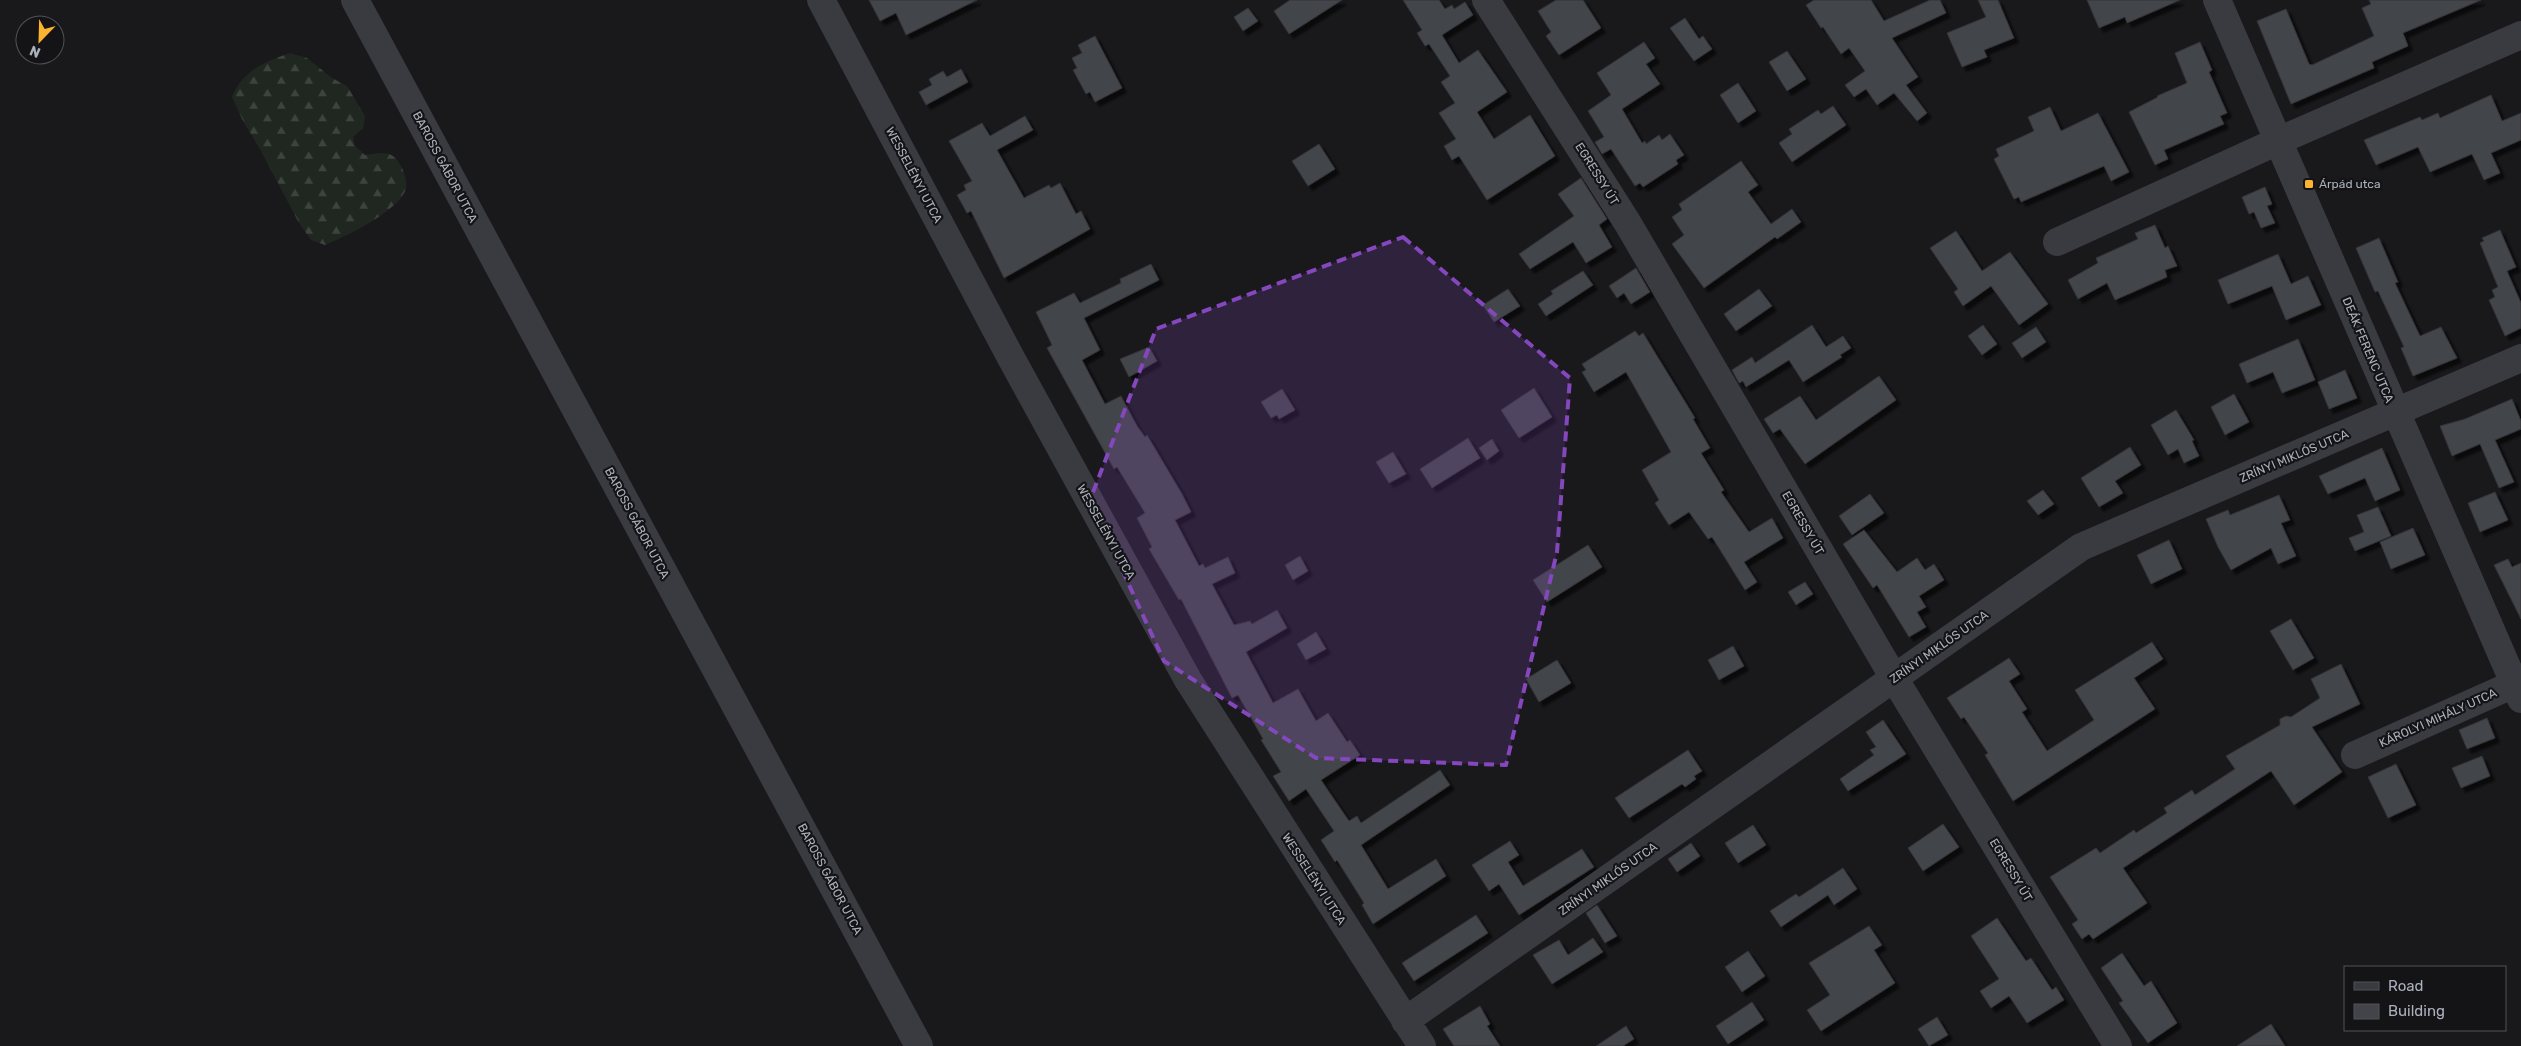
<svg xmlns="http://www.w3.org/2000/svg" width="2521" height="1046" font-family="Rubik,sans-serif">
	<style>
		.forest { fill: url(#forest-firs) }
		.building { fill: #434449; stroke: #333338; filter: url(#shadow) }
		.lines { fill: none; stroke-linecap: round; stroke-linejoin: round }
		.minor { stroke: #3a3b41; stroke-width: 28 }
		.marked { fill: #8547be; fill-opacity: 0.2; stroke: #8547be; stroke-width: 4; stroke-dasharray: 10 6; stroke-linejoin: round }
		.poi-dot { fill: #fbb332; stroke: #141417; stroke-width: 2 }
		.labels { text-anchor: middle; stroke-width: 4.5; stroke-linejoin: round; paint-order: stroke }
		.street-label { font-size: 12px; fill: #abb1bc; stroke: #141417 }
		.poi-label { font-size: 12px; fill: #abb1bc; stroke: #141417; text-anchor: start }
	</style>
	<defs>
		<pattern id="forest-firs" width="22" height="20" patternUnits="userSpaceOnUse" patternTransform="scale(1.25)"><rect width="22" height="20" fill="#1f2720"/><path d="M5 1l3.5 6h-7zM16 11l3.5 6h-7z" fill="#3d443e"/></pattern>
		<filter id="shadow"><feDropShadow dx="4.5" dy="4.5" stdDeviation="1" flood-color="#0009"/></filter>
	</defs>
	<rect width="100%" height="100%" fill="#19191c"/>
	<!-- forest -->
	<path class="forest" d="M 290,53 L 307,58 L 332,78 L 347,86 L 365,116 L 363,128 L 353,137 L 355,146 L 365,155 C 381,153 392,149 401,166 C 404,171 407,181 406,188 C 401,210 345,237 325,245 L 311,240 L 299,223 L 261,151 L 242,119 L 232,97 C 243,70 265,62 290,53 Z"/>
	<!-- building -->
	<path class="building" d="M 869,0 L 977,0 L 906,35 L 896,13 L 880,21 Z
		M 1290,0 L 1342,0 L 1289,34 L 1274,11 Z
		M 1403,0 L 1439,0 L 1445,9 L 1452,5 L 1454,9 L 1465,2 L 1473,15 L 1442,35 L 1459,63 L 1478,50 L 1507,92 L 1477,112 L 1494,139 L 1530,115 L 1555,156 L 1487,200 L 1459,156 L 1452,160 L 1444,146 L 1456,139 L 1439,113 L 1455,103 L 1441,82 L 1450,76 L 1429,44 L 1425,46 L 1417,33 L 1422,30 Z
		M 1556,0 L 1583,0 L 1601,28 L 1559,55 L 1546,36 L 1551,32 L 1538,11 Z
		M 1814,0 L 1871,0 L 1884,21 L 1930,0 L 1940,0 L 1946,13 L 1892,38 L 1918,77 L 1906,85 L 1927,113 L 1917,121 L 1894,93 L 1877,105 L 1866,89 L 1854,97 L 1845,85 L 1865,71 L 1849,48 L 1841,54 L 1823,27 L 1821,28 L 1806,5 Z
		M 1978,0 L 1998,0 L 2014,38 L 1984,50 L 1987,57 L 1962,67 L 1947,33 L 1986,17 Z
		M 2087,0 L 2180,0 L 2127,23 L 2125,17 L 2099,28 Z
		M 2369,0 L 2481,0 L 2403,33 L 2408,46 L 2372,62 L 2374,68 L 2291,104 L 2257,21 L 2286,9 L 2309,64 L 2312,65 L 2374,36 L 2362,8 L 2371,4 Z
		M 1248,8 L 1258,21 L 1243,31 L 1234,17 Z
		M 1685,18 L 1699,39 L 1703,36 L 1712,49 L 1694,61 L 1670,28 Z
		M 1095,36 L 1122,88 L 1095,102 L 1090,92 L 1086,94 L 1073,70 L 1077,68 L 1072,58 L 1082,53 L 1078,45 Z
		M 1644,42 L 1655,58 L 1646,64 L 1660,84 L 1622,109 L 1642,143 L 1645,141 L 1646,144 L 1659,135 L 1662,140 L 1670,134 L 1684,155 L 1676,160 L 1678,164 L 1643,187 L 1640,183 L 1635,186 L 1611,149 L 1602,154 L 1595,142 L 1604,137 L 1588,111 L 1611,95 L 1597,73 Z
		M 2200,42 L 2212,70 L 2209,72 L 2227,113 L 2220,116 L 2224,124 L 2164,150 L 2168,159 L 2155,165 L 2129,112 L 2158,97 L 2157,96 L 2187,83 L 2175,53 Z
		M 1787,51 L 1806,79 L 1787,91 L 1769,62 Z
		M 961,69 L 968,82 L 926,105 L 919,92 L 932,85 L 929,79 L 943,71 L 947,77 Z
		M 1738,83 L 1756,111 L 1738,123 L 1720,95 Z
		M 2491,95 L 2502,121 L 2521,113 L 2521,140 L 2491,153 L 2500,173 L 2484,180 L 2472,154 L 2430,172 L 2418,147 L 2376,165 L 2364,140 L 2420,117 L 2422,120 L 2438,113 L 2440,118 Z
		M 1833,106 L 1846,125 L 1792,162 L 1779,143 L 1792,134 L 1789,129 L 1818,110 L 1821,114 Z
		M 2050,107 L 2061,131 L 2098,113 L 2129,172 L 2111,181 L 2104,166 L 2021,202 L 2019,197 L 2014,199 L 1994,159 L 1999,156 L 1996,149 L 2034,131 L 2028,117 Z
		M 1025,116 L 1033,130 L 997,150 L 1024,198 L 1049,185 L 1051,188 L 1060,183 L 1076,214 L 1081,211 L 1090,229 L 1004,278 L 971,211 L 967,213 L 957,195 L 966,190 L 964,185 L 972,181 L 949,141 L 982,123 L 990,136 Z
		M 1319,144 L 1335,169 L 1308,186 L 1292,161 Z
		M 1741,161 L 1758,185 L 1748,192 L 1771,224 L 1792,209 L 1801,222 L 1777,239 L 1775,237 L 1704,288 L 1672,244 L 1684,235 L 1672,217 L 1682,210 L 1679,204 Z
		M 1581,178 L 1607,219 L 1599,225 L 1612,247 L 1586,263 L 1573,242 L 1530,269 L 1519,254 L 1574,216 L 1558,194 Z
		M 2265,187 L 2272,204 L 2267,206 L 2275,223 L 2261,228 L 2254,212 L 2249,214 L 2242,197 Z
		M 2155,225 L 2165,248 L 2168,246 L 2177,266 L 2165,270 L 2167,277 L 2115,300 L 2107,283 L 2078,299 L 2068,280 L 2098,263 L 2096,258 L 2138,239 L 2135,233 Z
		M 2500,230 L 2516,267 L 2507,271 L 2521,303 L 2521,328 L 2505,336 L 2489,300 L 2495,297 L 2492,290 L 2498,287 L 2480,243 L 2484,241 L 2482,238 Z
		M 1956,231 L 1982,271 L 2010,252 L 2048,304 L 2019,325 L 1991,286 L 1963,306 L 1954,292 L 1958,289 L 1930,248 Z
		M 2379,238 L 2398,282 L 2395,283 L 2420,336 L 2441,327 L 2457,358 L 2413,376 L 2401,348 L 2404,347 L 2378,291 L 2375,292 L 2356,248 Z
		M 2278,254 L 2291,284 L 2308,276 L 2321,305 L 2286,320 L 2272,286 L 2228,304 L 2218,280 Z
		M 1151,264 L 1159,280 L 1084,318 L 1100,350 L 1082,360 L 1105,404 L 1121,396 L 1137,426 L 1145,437 L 1147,435 L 1182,494 L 1191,512 L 1175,520 L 1199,566 L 1203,564 L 1205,568 L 1228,557 L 1235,573 L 1212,584 L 1234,625 L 1250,621 L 1252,624 L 1277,610 L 1287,628 L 1246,652 L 1273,703 L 1298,689 L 1316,721 L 1328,713 L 1347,742 L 1350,740 L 1360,755 L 1321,780 L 1349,821 L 1357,816 L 1361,823 L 1440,770 L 1450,785 L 1361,845 L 1388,889 L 1436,859 L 1446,876 L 1373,924 L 1362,905 L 1364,903 L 1337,860 L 1335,862 L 1321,840 L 1334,831 L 1306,789 L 1289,801 L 1273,776 L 1281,772 L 1261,740 L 1263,739 L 1238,695 L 1232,698 L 1181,599 L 1179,600 L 1149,549 L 1152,547 L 1137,518 L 1145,513 L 1117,467 L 1114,469 L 1047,348 L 1052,345 L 1036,312 L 1074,293 L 1080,303 L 1121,283 L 1120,279 Z
		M 1636,268 L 1650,292 L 1631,304 L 1624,293 L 1617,298 L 1609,286 Z
		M 1583,271 L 1593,285 L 1546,316 L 1538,304 L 1553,294 L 1551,291 Z
		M 1508,289 L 1520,306 L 1494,322 L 1483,305 Z
		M 1759,289 L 1772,306 L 1736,331 L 1724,314 Z
		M 1812,325 L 1826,347 L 1843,336 L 1851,348 L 1840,355 L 1842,357 L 1803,382 L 1789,360 L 1746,387 L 1743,381 L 1739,383 L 1732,370 L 1752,357 L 1755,363 Z
		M 1983,325 L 1997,344 L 1982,355 L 1968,336 Z
		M 2036,327 L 2046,342 L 2022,358 L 2012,343 Z
		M 1635,331 L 1639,336 L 1643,333 L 1695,418 L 1693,419 L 1710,448 L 1701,453 L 1724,490 L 1721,492 L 1749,532 L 1772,518 L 1783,538 L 1744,562 L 1757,582 L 1745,590 L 1712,537 L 1708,539 L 1689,512 L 1669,525 L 1655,503 L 1659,500 L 1642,470 L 1671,452 L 1626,372 L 1594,392 L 1582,372 L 1586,370 L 1582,364 Z
		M 2298,339 L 2315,380 L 2282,393 L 2273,372 L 2247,383 L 2239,364 Z
		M 1149,347 L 1157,361 L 1129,377 L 1120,359 Z
		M 2345,370 L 2357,398 L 2329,409 L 2318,382 Z
		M 1879,376 L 1896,400 L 1805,464 L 1780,429 L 1773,433 L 1764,419 L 1800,396 L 1816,420 Z
		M 1534,388 L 1552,417 L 1519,438 L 1501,410 Z
		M 1282,389 L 1295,410 L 1279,419 L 1277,415 L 1271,418 L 1261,402 Z
		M 2234,394 L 2249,422 L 2225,435 L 2211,407 Z
		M 2512,399 L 2521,421 L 2521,429 L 2495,440 L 2514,482 L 2499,488 L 2480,444 L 2452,456 L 2440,426 L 2465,419 Z
		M 2176,410 L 2194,440 L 2192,441 L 2199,456 L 2184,463 L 2178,449 L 2168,455 L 2151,425 Z
		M 1468,438 L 1480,458 L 1432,488 L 1420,469 Z
		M 1492,439 L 1499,451 L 1487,460 L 1479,448 Z
		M 2130,447 L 2141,465 L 2115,481 L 2123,493 L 2099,507 L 2081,478 Z
		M 2382,448 L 2400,490 L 2375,501 L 2365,478 L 2328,494 L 2319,476 Z
		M 1393,452 L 1406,474 L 1389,483 L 1376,462 Z
		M 2043,490 L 2054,504 L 2038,515 L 2027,501 Z
		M 2495,492 L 2508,520 L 2480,532 L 2468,503 Z
		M 1870,494 L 1884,513 L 1852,535 L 1839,516 Z
		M 2279,495 L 2290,520 L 2281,523 L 2296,556 L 2278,564 L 2271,548 L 2231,570 L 2218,547 L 2206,519 L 2228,510 L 2230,515 Z
		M 2378,507 L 2391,536 L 2355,551 L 2349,538 L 2364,532 L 2357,515 Z
		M 2413,528 L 2425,555 L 2391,569 L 2380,542 Z
		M 1864,530 L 1897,572 L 1917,558 L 1925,570 L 1934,564 L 1944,580 L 1919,596 L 1926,607 L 1917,612 L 1926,627 L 1909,637 L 1877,585 L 1873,588 L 1843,544 Z
		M 2169,540 L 2182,569 L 2151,584 L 2137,555 Z
		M 1588,545 L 1602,567 L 1547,602 L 1533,580 Z
		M 1300,556 L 1308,571 L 1293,580 L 1285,565 Z
		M 2508,559 L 2512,567 L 2521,563 L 2521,619 L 2494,565 Z
		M 1805,582 L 1813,594 L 1796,605 L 1788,592 Z
		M 2291,619 L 2314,658 L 2293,670 L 2270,631 Z
		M 1316,632 L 1326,649 L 1306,660 L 1297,644 Z
		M 2152,642 L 2163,659 L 2134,678 L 2155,709 L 2013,801 L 1985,755 L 1988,753 L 1964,717 L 1961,719 L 1947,698 L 2009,658 L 2020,674 L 2009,681 L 2027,709 L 2022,712 L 2047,751 L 2094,720 L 2075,690 Z
		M 1733,646 L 1744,666 L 1719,680 L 1708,660 Z
		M 1557,660 L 1571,683 L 1539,702 L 1526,679 Z
		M 2341,664 L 2360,704 L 2312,727 L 2342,772 L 2294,805 L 2271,771 L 2123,868 L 2147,903 L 2093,939 L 2089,934 L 2082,939 L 2072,924 L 2078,920 L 2050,877 L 2096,848 L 2100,853 L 2134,830 L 2136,833 L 2167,813 L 2164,808 L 2192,790 L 2195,795 L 2235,769 L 2226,756 L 2280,725 L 2280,719 L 2286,716 L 2291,717 L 2320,698 L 2311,679 Z
		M 2487,718 L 2495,738 L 2467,749 L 2459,730 Z
		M 1883,720 L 1906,754 L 1848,791 L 1840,779 L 1874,755 L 1870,750 L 1876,747 L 1866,732 Z
		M 1688,750 L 1702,771 L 1694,776 L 1696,779 L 1685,787 L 1682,784 L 1629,818 L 1615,798 Z
		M 2482,756 L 2490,776 L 2461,788 L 2452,768 Z
		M 2396,764 L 2416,805 L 2388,818 L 2368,777 Z
		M 1943,824 L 1959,847 L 1923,871 L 1908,848 Z
		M 1753,825 L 1766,845 L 1738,863 L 1725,843 Z
		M 1510,841 L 1519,855 L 1508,862 L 1523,886 L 1582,849 L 1594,867 L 1519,915 L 1499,884 L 1489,891 L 1472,865 Z
		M 1691,843 L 1700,856 L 1677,872 L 1668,859 Z
		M 1843,868 L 1857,889 L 1834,905 L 1828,895 L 1781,927 L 1770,911 L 1796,894 L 1799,897 Z
		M 1597,905 L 1617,936 L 1605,943 L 1586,913 Z
		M 1476,915 L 1488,933 L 1414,981 L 1402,963 Z
		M 1997,918 L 2026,961 L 2031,958 L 2052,990 L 2056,987 L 2064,1000 L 2027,1023 L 2009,996 L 1991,1008 L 1980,991 L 1999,979 L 1971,936 Z
		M 1869,926 L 1882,945 L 1874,950 L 1895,983 L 1821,1031 L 1807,1010 L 1830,995 L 1809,963 Z
		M 1593,938 L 1603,952 L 1552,984 L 1533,955 L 1559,940 L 1568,955 Z
		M 1748,951 L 1765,976 L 1742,992 L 1725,967 Z
		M 2122,953 L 2144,986 L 2151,981 L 2177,1023 L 2148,1043 L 2119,1003 L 2123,1001 L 2101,968 Z
		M 1752,1002 L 1764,1020 L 1728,1044 L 1716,1026 Z
		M 1480,1006 L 1490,1024 L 1487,1026 L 1500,1046 L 1454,1046 L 1443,1029 Z
		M 1937,1017 L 1948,1035 L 1929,1046 L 1918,1029 Z
		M 2271,1024 L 2285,1046 L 2237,1046 Z
		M 1626,1026 L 1634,1039 L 1623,1046 L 1596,1046 Z"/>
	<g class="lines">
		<!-- minor -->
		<path class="minor" d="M 355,0 L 919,1046
			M 821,0 L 1010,356 L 1188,680 L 1422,1046
			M 1486,0 L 1627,222 L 1894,678 L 2118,1046
			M 2217,0 L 2521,699
			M 2057,242 L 2278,141 L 2521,35
			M 2355,755 L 2521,681
			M 1405,1021 L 2081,547 L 2521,358"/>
	</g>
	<!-- marked area -->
	<path class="marked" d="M 1403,237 L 1570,378 L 1557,552 L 1506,765 L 1316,758 L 1164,661 L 1090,500 L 1156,329 Z"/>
	<!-- markers -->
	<rect class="poi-dot" x="2304" y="179" width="10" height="10" rx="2.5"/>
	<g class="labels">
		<!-- street labels -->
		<g class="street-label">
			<text transform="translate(445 167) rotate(62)" y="4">BAROSS GÁBOR UTCA</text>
			<text transform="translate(1597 174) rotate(58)" y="4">EGRESSY ÚT</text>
			<text transform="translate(914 175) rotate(62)" y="4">WESSELÉNYI UTCA</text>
			<text transform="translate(2368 350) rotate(67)" y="4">DEÁK FERENC UTCA</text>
			<text transform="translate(2294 456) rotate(-23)" y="4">ZRÍNYI MIKLÓS UTCA</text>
			<text transform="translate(637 523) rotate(62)" y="4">BAROSS GÁBOR UTCA</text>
			<text transform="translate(1803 523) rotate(60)" y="4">EGRESSY ÚT</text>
			<text transform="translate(1106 532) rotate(61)" y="4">WESSELÉNYI UTCA</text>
			<text transform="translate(1939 647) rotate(-35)" y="4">ZRÍNYI MIKLÓS UTCA</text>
			<text transform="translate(2438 718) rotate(-24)" y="4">KÁROLYI MIHÁLY UTCA</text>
			<text transform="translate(2011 870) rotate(59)" y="4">EGRESSY ÚT</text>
			<text transform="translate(830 879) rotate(62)" y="4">BAROSS GÁBOR UTCA</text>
			<text transform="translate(1314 879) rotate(57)" y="4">WESSELÉNYI UTCA</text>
			<text transform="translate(1608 879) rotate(-35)" y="4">ZRÍNYI MIKLÓS UTCA</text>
		</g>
		<!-- poi labels -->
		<g class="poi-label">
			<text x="2319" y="188">Árpád utca</text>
		</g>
	</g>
	<!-- legend -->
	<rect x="2344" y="966" width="162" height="65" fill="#141417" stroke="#505359"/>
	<rect x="2354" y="982" width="25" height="8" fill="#3a3b41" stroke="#505359"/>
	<text x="2388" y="991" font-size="15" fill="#abb1bc">Road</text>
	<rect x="2354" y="1004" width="25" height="15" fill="#434449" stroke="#505359"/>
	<text x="2388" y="1016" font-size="15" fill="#abb1bc">Building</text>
	<!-- north arrow -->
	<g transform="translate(40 40) rotate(203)"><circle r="24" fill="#141417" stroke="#505359"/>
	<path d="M0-4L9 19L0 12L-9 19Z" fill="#fbb332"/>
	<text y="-8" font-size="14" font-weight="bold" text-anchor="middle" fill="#abb1bc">N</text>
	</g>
</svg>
